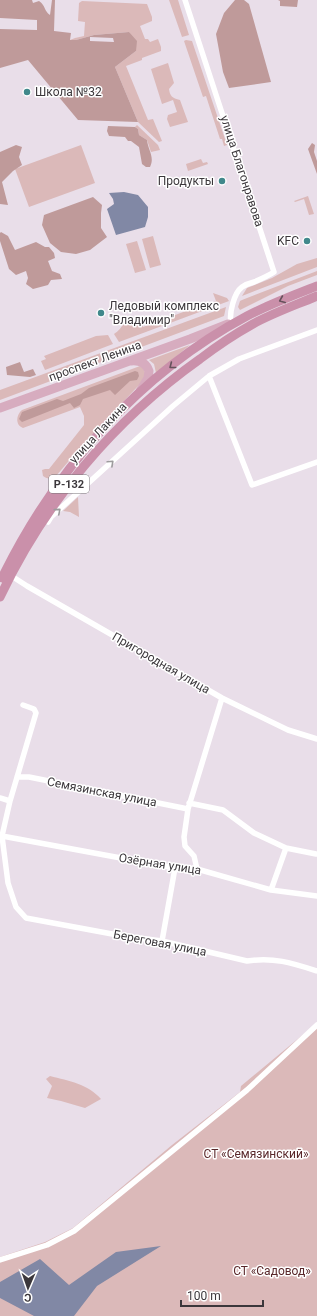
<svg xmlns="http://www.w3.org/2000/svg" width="317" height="1316" font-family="Roboto,sans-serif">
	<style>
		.green { fill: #dbb9b9 }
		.forest { fill: #bf9a9a; fill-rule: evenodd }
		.water { fill: #8188a5 }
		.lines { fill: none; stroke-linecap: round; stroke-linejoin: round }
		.minor { stroke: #fff; stroke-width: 5.5 }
		.primary { stroke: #d7acbf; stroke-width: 9 }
		.trunk { stroke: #ca90aa; stroke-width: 9 }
		.oneway { stroke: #66525c }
		.oneway2 { stroke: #9d9b9d }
		.poi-dot { fill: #40888b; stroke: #fff; stroke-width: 1.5 }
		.labels { text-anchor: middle; stroke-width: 3; stroke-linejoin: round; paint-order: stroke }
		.shield { fill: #fff; stroke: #767376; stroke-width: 1 }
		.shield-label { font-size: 11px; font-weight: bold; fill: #3b373b }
		.poi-label { font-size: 12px; fill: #3b373b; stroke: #fff; text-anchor: start }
		.street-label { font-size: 12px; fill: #3b373b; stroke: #fff }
		.park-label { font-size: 12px; fill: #59272a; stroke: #fff }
	</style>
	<rect width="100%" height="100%" fill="#e9dee9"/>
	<!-- green -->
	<path class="green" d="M 169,0 L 178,0 L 189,35 L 182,37 Z
		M 82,1 L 147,4 L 152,17 L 152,21 L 140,26 L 145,39 L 148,39 L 150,42 L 158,39 L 161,47 L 161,51 L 142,58 L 142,60 L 126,66 L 148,120 L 153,119 L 162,141 L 159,142 L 138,122 L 115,67 L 136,51 L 129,32 L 94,35 L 76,40 L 70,40 L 75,38 L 84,36 L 85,22 L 78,21 L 79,3 Z
		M 186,40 L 192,41 L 227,145 L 224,146 L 222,139 L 220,139 L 206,96 L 203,97 L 184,41 Z
		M 168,63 L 174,83 L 169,89 C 170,96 172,98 180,100 L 188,122 L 170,127 L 167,119 L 168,115 L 177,112 L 173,100 L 162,104 L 151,69 Z
		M 137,125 L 158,145 L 160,150 L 151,152 L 147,140 L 139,135 L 138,129 L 135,127 Z
		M 81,145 L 95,183 L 29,207 L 15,169 Z
		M 201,159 L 203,163 L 207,162 L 208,164 L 188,171 L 186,164 Z
		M 308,196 L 314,214 L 309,215 L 304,199 L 295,202 L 294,201 Z
		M 153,236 L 161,265 L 150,268 L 142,239 Z
		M 137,241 L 146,270 L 135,273 L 126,244 Z
		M 317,258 L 317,267 L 242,296 L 247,288 L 272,278 L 297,264 Z
		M 317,271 L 317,275 L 288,286 L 240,310 L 238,307 L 240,301 L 242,300 Z
		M 213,293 L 227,298 L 229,301 L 119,342 L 114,334 C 119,331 120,328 124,324 C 127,320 134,319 139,317 L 143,327 L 202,305 L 204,304 L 205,306 L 216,301 Z
		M 226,307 L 224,316 L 0,400 L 0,390 Z
		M 108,335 L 113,344 L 45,370 L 41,361 L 46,359 L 44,356 L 96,336 Z
		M 190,345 L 156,373 L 154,364 L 149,360 Z
		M 140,366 L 142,366 L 146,375 L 140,384 L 85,442 L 56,476 C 51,478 48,480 43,476 L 42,470 L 45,469 L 49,469 L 84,425 L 84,416 L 80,407 L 23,428 C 15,425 16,415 22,410 Z
		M 78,497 L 79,517 L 70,512 L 63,511 Z
		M 317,1023 L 317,1316 L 0,1316 L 0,1257 L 45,1242 L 73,1228 L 172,1145 L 240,1092 L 241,1086 Z
		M 50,1076 C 69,1081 88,1084 101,1099 L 85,1108 L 61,1101 L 47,1098 L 52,1086 L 46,1079 Z"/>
	<!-- forest -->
	<path class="forest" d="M 0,0 L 32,0 L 33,3 L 39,1 C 46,6 44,11 50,15 L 52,0 L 55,0 L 54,31 L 71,33 L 70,40 L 76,40 L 94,35 L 129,32 L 137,41 L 136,51 L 115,67 L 138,122 L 78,120 L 28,60 L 0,68 L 0,29 L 37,30 L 37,20 L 0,18 ZM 90,37 L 113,38 L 114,42 L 90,41 Z
		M 235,0 L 244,0 L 249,4 L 271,82 L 229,88 L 223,72 L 216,34 L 224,13 Z
		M 278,0 L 298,0 L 297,7 L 280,6 L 280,1 Z
		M 108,126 L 135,127 L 138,129 L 139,135 L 147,140 C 148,150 155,157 150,167 L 146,167 L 142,164 L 139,147 L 131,141 L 128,141 L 125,137 L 109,136 L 107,131 Z
		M 312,143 L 315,145 L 314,152 L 317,161 L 317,174 L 308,149 Z
		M 16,145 L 22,147 L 19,157 L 22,165 L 13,171 L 2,182 L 8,205 L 0,204 L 0,152 Z
		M 93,197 L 102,205 L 101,213 L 101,228 L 107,237 L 90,250 L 76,254 L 61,252 L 50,243 L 42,225 L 44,215 Z
		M 1,232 L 8,236 L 15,250 L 36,242 L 45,247 L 49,247 L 54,253 L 55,258 L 48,261 L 52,271 L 60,274 L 62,279 L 51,280 L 48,285 L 33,289 L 26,284 L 28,278 L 26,271 L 16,275 L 9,269 L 0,241 L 0,233 Z
		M 20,362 L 24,372 L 33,369 L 36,375 L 30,377 L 7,375 L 6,367 Z
		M 135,371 L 138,372 L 139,376 L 137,380 L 130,381 L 115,395 L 110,390 L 83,399 L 80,405 L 74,408 L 70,403 L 22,422 L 19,419 L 22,412 L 57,399 L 63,401 L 81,394 L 89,388 Z"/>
	<!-- water -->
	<path class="water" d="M 124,192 L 138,195 L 148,207 L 148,217 L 145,227 L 116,235 L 107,209 L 114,204 L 113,199 L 109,193 Z
		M 161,1246 L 97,1286 L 74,1316 L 34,1316 L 0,1298 L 0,1282 L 40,1259 L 69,1285 L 116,1252 Z"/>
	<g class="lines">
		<!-- minor -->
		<path class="minor" d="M 185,0 L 274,272 C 268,276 261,279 254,282 C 250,283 245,285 242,287 C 234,293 229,313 231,323
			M 209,376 L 252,485 L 317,462
			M 48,522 L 51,517 L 173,406 L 209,376 L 239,359 L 317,330
			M 10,575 L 27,586 L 222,698 L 288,730 L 317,739
			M 23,705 L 34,709 L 36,713 L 10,801 L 2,836 L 8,883 L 16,907 L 26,918 L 123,936 L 162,941 L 247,961 C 274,957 292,963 317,971
			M 17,777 L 29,777 L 188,809
			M 0,798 L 10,801
			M 189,803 L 223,810 L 254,833 L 286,848 L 316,854
			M 2,836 L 175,868 L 197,869 L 271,890 L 317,896
			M 197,869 L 194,856 L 185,846 L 184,837 L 188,809 L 222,698
			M 271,890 L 286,848
			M 162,941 L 175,868
			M 0,1260 L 47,1245 L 74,1231 L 247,1090 L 317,1025"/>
		<!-- primary -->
		<path class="primary" d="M 131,361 C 140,360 146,363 149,371 L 148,378 L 140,391
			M 0,408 L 190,339 L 228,324"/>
		<!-- trunk -->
		<path class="trunk" d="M 2,578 C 55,469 140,373 247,316 C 270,304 294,295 317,286
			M 0,597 C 45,502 114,420 200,359 C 217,346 235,334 253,324 C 273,313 296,305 317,296"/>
	</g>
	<!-- one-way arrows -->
	<defs><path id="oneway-chevron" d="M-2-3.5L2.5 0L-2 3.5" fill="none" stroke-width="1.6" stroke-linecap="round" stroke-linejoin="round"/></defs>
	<g class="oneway">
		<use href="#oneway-chevron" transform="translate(282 300) rotate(157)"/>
		<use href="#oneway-chevron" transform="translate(172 366) rotate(142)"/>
	</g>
	<g class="oneway2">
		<use href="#oneway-chevron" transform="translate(111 463) rotate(-43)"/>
		<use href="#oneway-chevron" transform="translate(58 511) rotate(-41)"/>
	</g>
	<!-- markers -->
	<g class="poi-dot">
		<circle cx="27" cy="92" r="4"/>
		<circle cx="222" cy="181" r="4"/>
		<circle cx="307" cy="241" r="4"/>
		<circle cx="101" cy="313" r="4"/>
	</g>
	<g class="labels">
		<!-- shield labels -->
		<rect class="shield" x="49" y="475" width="40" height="18" rx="3"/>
		<g class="shield-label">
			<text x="69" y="488">Р-132</text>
		</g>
		<!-- poi labels -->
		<g class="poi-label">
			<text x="35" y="96">Школа №32</text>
			<text x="214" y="185" text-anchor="end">Продукты</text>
			<text x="299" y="245" text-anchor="end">KFC</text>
			<text x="109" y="310">Ледовый комплекс<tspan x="109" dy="14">"Владимир"</tspan></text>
		</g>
		<!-- street labels -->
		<g class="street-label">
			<text transform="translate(242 171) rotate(72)" y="4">улица Благонравова</text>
			<text transform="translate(95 361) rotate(-20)" y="4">проспект Ленина</text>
			<text transform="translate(98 433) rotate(-47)" y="4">улица Лакина</text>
			<text transform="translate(161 663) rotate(30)" y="4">Пригородная улица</text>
			<text transform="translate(102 792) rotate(11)" y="4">Семязинская улица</text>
			<text transform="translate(160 864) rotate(9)" y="4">Озёрная улица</text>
			<text transform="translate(160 943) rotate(11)" y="4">Береговая улица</text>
		</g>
		<!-- park labels -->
		<g class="park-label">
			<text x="256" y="1158">СТ «Семязинский»</text>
			<text x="272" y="1275">СТ «Садовод»</text>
		</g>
	</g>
	<!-- north arrow -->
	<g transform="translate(28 1288) rotate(182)" stroke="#ffffff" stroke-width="3" paint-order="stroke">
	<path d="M0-3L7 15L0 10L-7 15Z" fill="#3b373b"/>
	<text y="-6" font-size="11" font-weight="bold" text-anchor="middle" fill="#3b373b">С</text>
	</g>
	<!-- scale -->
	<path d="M181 1300v6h82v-6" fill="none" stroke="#3b373b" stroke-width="2"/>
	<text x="187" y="1300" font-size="12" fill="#3b373b" stroke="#ffffff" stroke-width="3" paint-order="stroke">100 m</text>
</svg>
